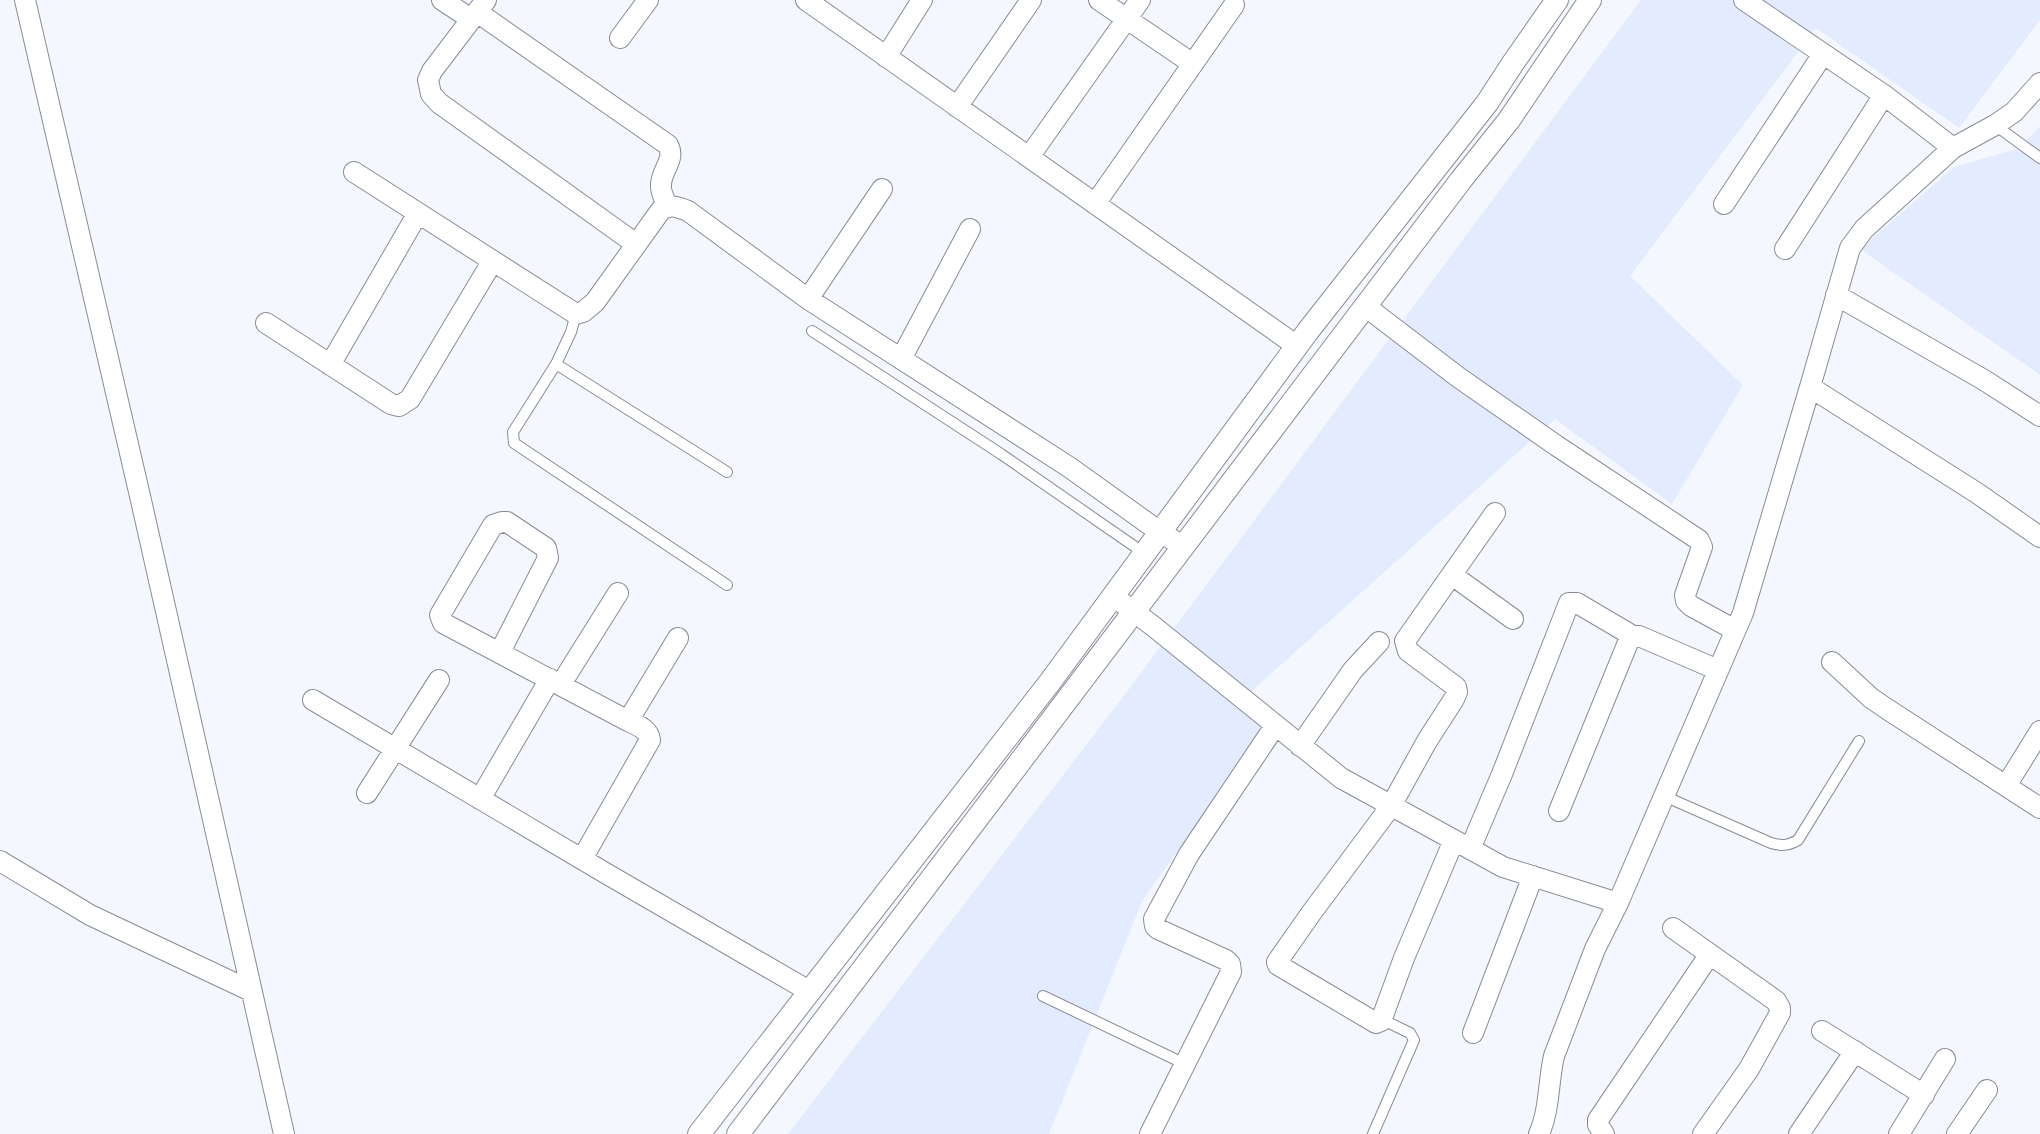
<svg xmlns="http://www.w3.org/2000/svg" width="2040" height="1134" font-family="'Fira Sans Condensed',sans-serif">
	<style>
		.built { fill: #e3ebfe }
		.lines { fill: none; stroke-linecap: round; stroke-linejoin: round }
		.lane-casing { stroke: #888c96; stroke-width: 12 }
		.street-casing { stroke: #888c96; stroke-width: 22 }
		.secondary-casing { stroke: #888c96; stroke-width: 24 }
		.lane { stroke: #fff; stroke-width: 10 }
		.street { stroke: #fff; stroke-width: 20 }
		.secondary { stroke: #fff; stroke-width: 22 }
	</style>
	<rect width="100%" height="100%" fill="#f4f7fe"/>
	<!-- built -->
	<path class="built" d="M 1641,0 L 2040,0 L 2040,20 L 1959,128 L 1816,28 L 1630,276 L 1743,385 L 1672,504 L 1555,419 L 1237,704 L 1268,724 L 1142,901 L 1049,1134 L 788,1134 L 1126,693 Z
		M 2040,126 L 2040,375 L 1860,249 L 1954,167 L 2020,148 Z"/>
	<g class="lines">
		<defs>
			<path id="lane" d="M 1995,125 L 2040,158
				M 576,314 L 571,332 L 556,364 L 513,432 L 514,443 L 727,585
				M 812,331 L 1001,454 L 1144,553
				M 556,364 L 727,472
				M 1664,796 L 1771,843 C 1781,846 1788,846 1798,840 L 1859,741
				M 1043,996 L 1185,1064
				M 1373,1134 L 1414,1040 L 1410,1033 L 1381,1019"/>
			<path id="street" d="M 25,0 L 140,496 L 284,1134
				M 442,0 L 471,19
				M 486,0 L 432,71 L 428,80 L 431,94 L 439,103 L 636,244
				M 806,0 L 1297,346
				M 1099,0 L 1193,64
				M 1744,0 L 1884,95 L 1953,148
				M 477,12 L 668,145 C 676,160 661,170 661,185 C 660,191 665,200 667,206
				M 620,38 L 648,0
				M 886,57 L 922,0
				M 957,107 L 1031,0
				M 1029,157 L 1140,0
				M 354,172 L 576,314 L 583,312 L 595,302 L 661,210 C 671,204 678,207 688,211 L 808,299 L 1069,467 L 1160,532 L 1184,547
				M 1095,204 L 1234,5
				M 1724,204 L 1823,54
				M 1785,249 L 1884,95
				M 1836,295 L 1984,380 L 2040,416
				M 808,299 L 882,189
				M 1365,306 L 1458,377 L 1557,446 L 1699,540 L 1702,547 L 1685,595 L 1686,601 L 1691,606 L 1735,630
				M 266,323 L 391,404 L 399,406 L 410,399 L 492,262
				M 901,359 L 970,229
				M 330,365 L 418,213
				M 1810,387 L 1850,248 L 1864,229 L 1953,148 L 1995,125 L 2014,112 L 2040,83
				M 1452,575 L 1513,619
				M 1113,596 L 1153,626 L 1341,778 L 1503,867 L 1618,903 L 1743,613 L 1810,387 L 1977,493 L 2040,537
				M 500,652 L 548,558 L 546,548 L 507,522 L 502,522 L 493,525 L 440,615 L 443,623 L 628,721 C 637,725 649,729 650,740 L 582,859
				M 1832,662 L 1871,698 L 1887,709 L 2040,808
				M 561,684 L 618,593
				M 313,700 L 607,874 L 809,991
				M 628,721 L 678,638
				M 1300,746 L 1353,670 L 1379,642
				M 2006,786 L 2040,731
				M 367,793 L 439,680
				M 480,799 L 550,679
				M 1559,811 L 1629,640 L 1633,636 L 1639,636 L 1718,670
				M 1454,840 L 1404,958 L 1381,1021 L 1376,1023 L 1278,965 L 1277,962 L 1312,912 L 1391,806 L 1427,741 L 1454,699 L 1457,692 L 1456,687 L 1408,651 L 1405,641 L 1495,513
				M 1470,849 L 1502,774 L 1569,603 L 1577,603 L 1633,636
				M 0,861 L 90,915 L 251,991
				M 1673,928 L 1776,1001 L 1780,1008 L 1780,1013 L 1749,1069 L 1703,1134
				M 1822,1031 L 1924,1095
				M 1473,1033 L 1533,876
				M 1150,1134 L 1231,972 L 1230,964 L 1226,960 L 1158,929 L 1155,926 L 1154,919 L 1189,854 L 1275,726
				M 1539,1134 C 1550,1109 1548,1082 1554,1056 L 1595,949 L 1618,903
				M 1604,1134 L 1598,1125 L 1598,1120 L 1710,954
				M 1799,1134 L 1855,1051
				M 1899,1134 L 1945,1059
				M 1957,1134 L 1987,1090"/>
			<path id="secondary" d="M 699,1134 L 1050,682 L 1308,331 L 1487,103 L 1513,63 L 1557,0
				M 738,1134 L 1461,180 L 1509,120 L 1590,0"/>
		</defs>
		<!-- lane casing -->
		<use href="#lane" class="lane-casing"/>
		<!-- street casing -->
		<use href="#street" class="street-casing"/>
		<!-- secondary casing -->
		<use href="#secondary" class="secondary-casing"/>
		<!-- lane -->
		<use href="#lane" class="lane"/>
		<!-- street -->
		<use href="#street" class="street"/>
		<!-- secondary -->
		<use href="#secondary" class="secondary"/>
	</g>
</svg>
